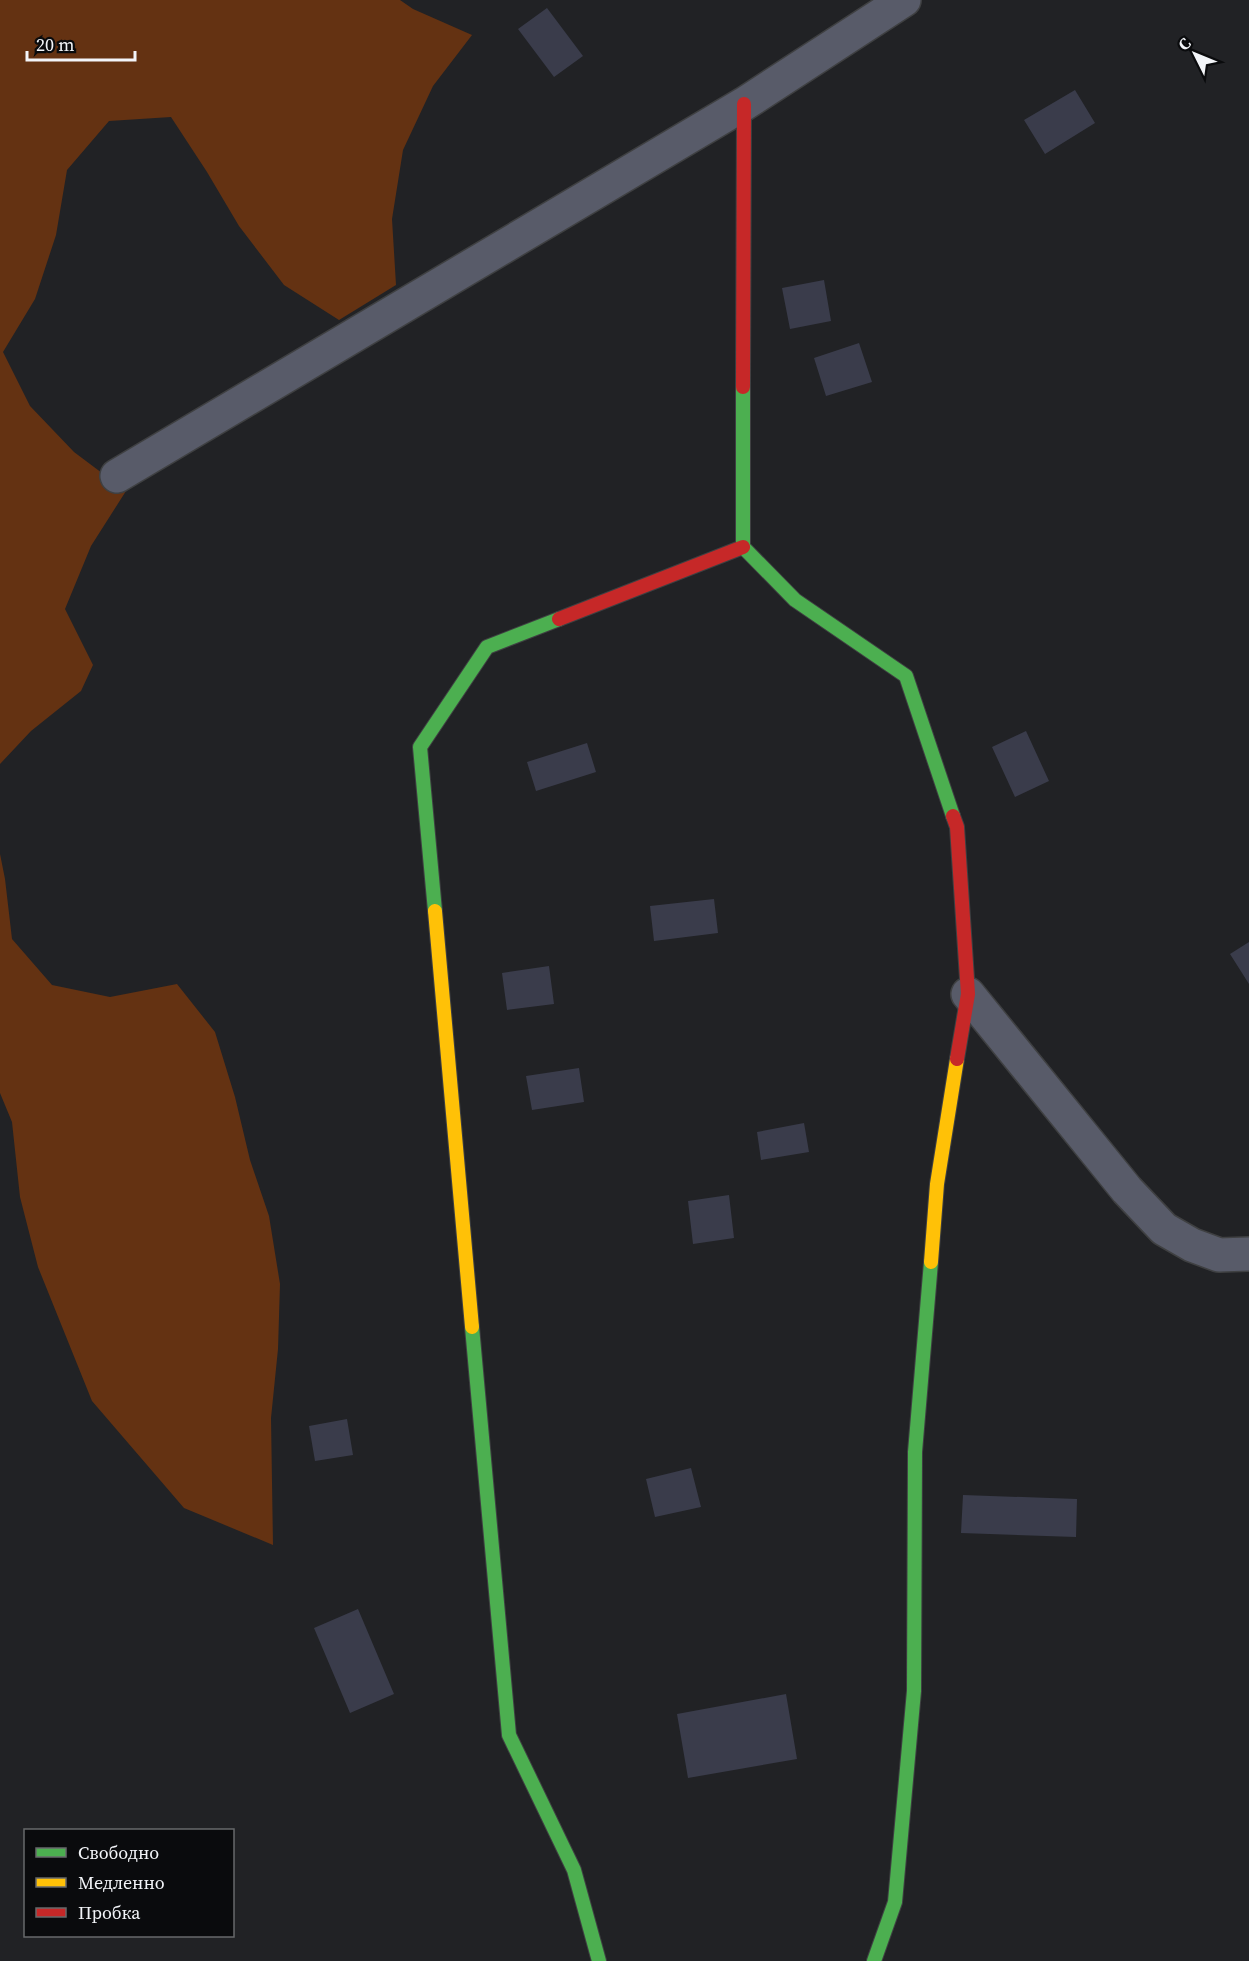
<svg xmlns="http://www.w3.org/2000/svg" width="1249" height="1961" font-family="'Source Serif 4',serif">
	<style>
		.green { fill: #643212 }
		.building { fill: #3a3c4b }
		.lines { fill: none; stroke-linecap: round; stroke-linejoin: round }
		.street-casing { stroke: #3f4042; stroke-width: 36 }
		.fast-casing { stroke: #3f4042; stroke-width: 16 }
		.slow-casing { stroke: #3f4042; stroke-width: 16 }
		.jam-casing { stroke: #3f4042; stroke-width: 16 }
		.street { stroke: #585b69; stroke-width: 33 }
		.fast { stroke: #4caf50; stroke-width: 14 }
		.slow { stroke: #ffc107; stroke-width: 14 }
		.jam { stroke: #c62828; stroke-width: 14 }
	</style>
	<rect width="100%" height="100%" fill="#212225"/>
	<!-- green -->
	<path class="green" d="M 0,0 L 400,0 L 413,9 L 472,35 L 433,86 L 403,150 L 392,219 L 396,285 L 339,320 L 284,285 L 239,226 L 207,172 L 171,117 L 109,121 L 67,170 L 56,235 L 35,299 L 3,352 L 30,406 L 74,452 L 126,491 L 91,546 L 65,609 L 93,665 L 81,691 L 31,731 L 0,764 Z
		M 0,854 L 5,879 L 12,939 L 52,985 L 110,997 L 177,984 L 215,1032 L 235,1097 L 250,1160 L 269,1216 L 280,1284 L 278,1349 L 271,1418 L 273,1545 L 184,1508 L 92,1401 L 38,1267 L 20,1197 L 12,1122 L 0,1093 Z"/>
	<!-- building -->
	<path class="building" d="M 547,8 L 583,56 L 554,77 L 518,29 Z
		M 1075,90 L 1095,123 L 1045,154 L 1024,120 Z
		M 824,280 L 831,321 L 790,329 L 782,288 Z
		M 859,343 L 872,382 L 826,396 L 814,358 Z
		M 1026,731 L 1049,781 L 1015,797 L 992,747 Z
		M 587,743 L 596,772 L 536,791 L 527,762 Z
		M 714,899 L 718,933 L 654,941 L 650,906 Z
		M 1249,942 L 1249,984 L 1230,954 Z
		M 549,966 L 554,1004 L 507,1010 L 502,973 Z
		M 579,1068 L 584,1102 L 532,1110 L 526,1076 Z
		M 804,1123 L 809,1152 L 761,1160 L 757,1132 Z
		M 729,1195 L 734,1238 L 693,1244 L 688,1201 Z
		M 347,1419 L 353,1455 L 315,1461 L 309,1426 Z
		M 691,1468 L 701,1507 L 655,1517 L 646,1479 Z
		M 963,1495 L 1077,1499 L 1076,1537 L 961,1533 Z
		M 358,1609 L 394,1694 L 350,1713 L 314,1628 Z
		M 786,1694 L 797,1759 L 688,1778 L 677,1714 Z"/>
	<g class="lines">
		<defs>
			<path id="street" d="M 117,476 L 744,104 L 904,0
				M 968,994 L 1127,1190 L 1164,1229 L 1192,1245 L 1219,1255 L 1249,1254"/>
			<path id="fast" d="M 743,387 L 743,547 L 795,600 L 906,676 L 953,816
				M 435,911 L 420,747 L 487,647 L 559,619
				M 472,1327 L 509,1735 L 574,1870 L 599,1961
				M 874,1961 L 895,1902 L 914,1691 L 915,1452 L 931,1262"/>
			<path id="slow" d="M 435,911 L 472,1327
				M 931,1262 L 937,1184 L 957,1059"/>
			<path id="jam" d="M 743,387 L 744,104
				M 559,619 L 743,547
				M 953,816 L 957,827 L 968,994 L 957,1059"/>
		</defs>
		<!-- street casing -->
		<use href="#street" class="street-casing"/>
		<!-- fast casing -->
		<use href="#fast" class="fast-casing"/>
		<!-- slow casing -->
		<use href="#slow" class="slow-casing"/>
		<!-- jam casing -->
		<use href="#jam" class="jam-casing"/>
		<!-- street -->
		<use href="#street" class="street"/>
		<!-- fast -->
		<use href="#fast" class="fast"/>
		<!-- slow -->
		<use href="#slow" class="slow"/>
		<!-- jam -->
		<use href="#jam" class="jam"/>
	</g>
	<!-- legend -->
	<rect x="24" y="1829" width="210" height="108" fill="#0a0b0d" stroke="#67696b" stroke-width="1.5"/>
	<rect x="36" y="1848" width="30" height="9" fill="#4caf50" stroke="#67696b" stroke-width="1.5"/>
	<text x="78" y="1859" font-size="18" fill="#f3f5f9">Свободно</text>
	<rect x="36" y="1878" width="30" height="9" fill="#ffc107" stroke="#67696b" stroke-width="1.5"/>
	<text x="78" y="1889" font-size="18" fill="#f3f5f9">Медленно</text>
	<rect x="36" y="1908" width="30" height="9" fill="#c62828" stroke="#67696b" stroke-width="1.5"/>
	<text x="78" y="1919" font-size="18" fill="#f3f5f9">Пробка</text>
	<!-- north arrow -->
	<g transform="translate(1195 54) rotate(313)" stroke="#0a0b0d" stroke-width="4.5" paint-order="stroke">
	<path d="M0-4.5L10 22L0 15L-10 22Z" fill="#f3f5f9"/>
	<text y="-9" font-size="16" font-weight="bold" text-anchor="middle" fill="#f3f5f9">С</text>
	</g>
	<!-- scale -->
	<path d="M27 51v9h108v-9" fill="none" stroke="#f3f5f9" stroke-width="3"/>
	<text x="36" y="51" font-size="18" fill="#f3f5f9" stroke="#0a0b0d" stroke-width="4.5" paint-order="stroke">20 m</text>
</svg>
